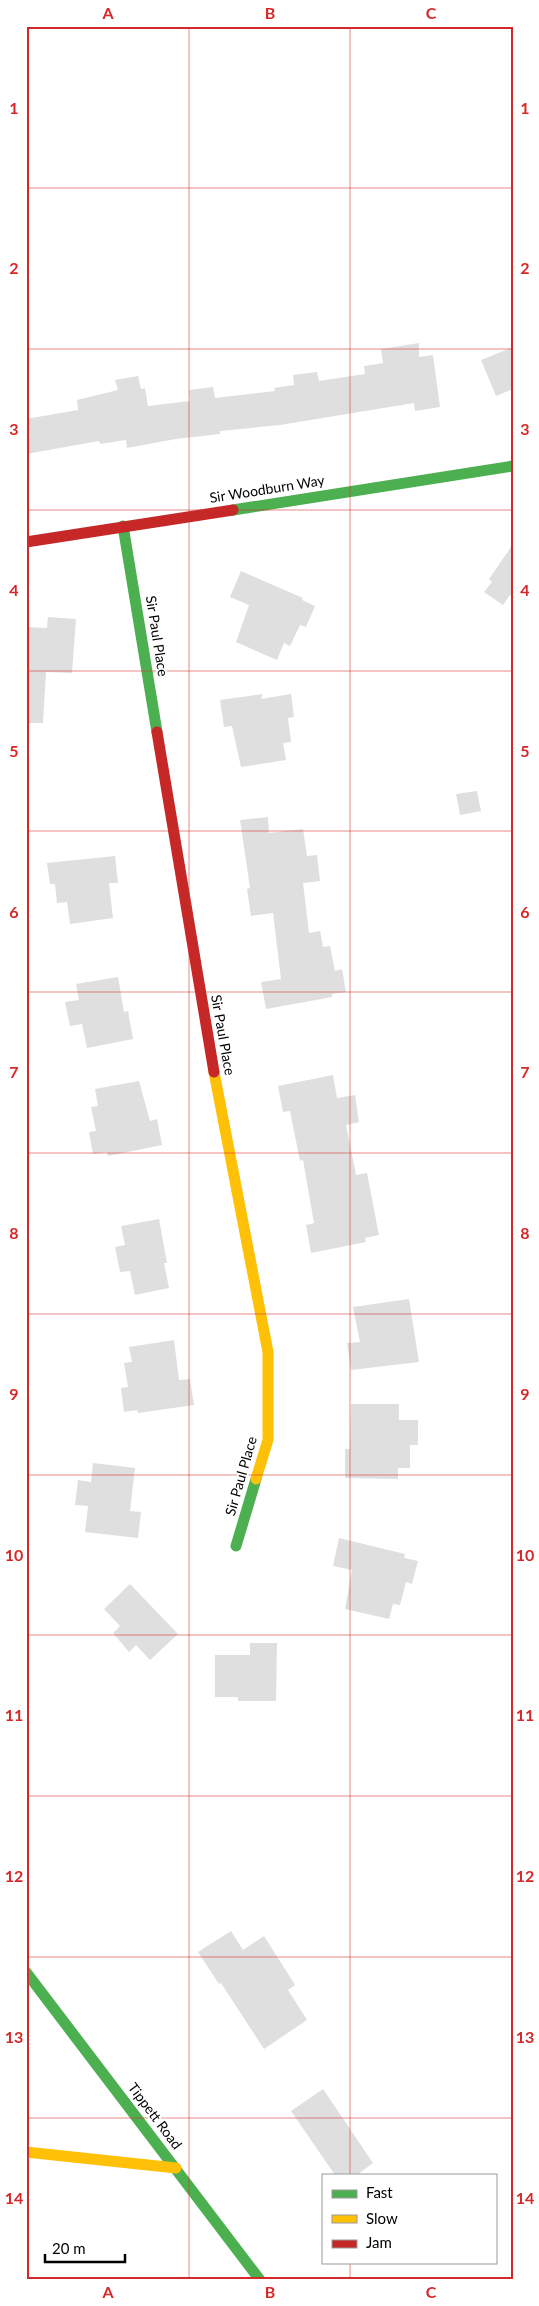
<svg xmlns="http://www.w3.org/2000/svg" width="539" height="2306" font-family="Lato,sans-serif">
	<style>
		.building { fill: #dfdfdf }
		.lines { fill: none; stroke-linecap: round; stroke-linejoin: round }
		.fast { stroke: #4caf50; stroke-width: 11 }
		.slow { stroke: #ffc107; stroke-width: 11 }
		.jam { stroke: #c62828; stroke-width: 11 }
		.grid { fill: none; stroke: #d62828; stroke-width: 1; stroke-opacity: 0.55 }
		.labels { text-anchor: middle; stroke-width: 4; stroke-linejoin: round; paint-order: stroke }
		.street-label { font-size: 14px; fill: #000; stroke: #fff }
		.neatline { fill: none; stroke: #d62828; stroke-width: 2 }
		.grid-label { font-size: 16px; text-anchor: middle; font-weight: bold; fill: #d62828 }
	</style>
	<rect width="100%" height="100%" fill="#fff"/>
	<!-- building -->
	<path class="building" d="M 419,343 L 419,357 L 433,355 L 440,407 L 415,411 L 414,403 L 280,425 L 220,431 L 220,434 L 176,439 L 127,448 L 126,440 L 100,444 L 99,441 L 26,454 L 26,419 L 78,410 L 77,400 L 118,390 L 115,380 L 138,376 L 141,389 L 145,388 L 148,406 L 190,401 L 189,390 L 213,387 L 215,398 L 275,391 L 274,388 L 294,385 L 293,375 L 317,372 L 319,381 L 365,374 L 364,366 L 383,363 L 381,349 Z
		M 513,347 L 513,389 L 496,396 L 481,360 Z
		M 513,544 L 513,597 L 510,595 L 503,605 L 484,592 L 492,582 L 489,579 Z
		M 241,571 L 303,598 L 302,600 L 315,606 L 306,627 L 300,625 L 290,646 L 284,643 L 277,660 L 236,642 L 249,605 L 230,597 Z
		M 48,617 L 76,619 L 72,673 L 46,672 L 43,723 L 26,723 L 26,627 L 47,628 Z
		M 263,694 L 261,699 L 291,694 L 294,717 L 288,718 L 291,742 L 283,743 L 286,760 L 241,767 L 232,726 L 224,727 L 220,700 Z
		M 477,791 L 481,811 L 460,815 L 456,794 Z
		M 268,817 L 269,833 L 303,829 L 307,856 L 317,855 L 320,881 L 303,883 L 309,933 L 320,931 L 323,947 L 330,946 L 335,971 L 342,969 L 346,992 L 332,994 L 332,997 L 266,1009 L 261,982 L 281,979 L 273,913 L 251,916 L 247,889 L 250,888 L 240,820 Z
		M 115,856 L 118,883 L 109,883 L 113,918 L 70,924 L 67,902 L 57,903 L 55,884 L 50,884 L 47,863 Z
		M 118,977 L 124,1012 L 128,1011 L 133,1039 L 87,1048 L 82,1024 L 70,1026 L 65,1002 L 79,1000 L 76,984 Z
		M 333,1075 L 337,1098 L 355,1095 L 359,1122 L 346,1125 L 356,1175 L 367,1173 L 379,1235 L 365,1238 L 366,1242 L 311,1253 L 306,1225 L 314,1223 L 303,1160 L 300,1161 L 290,1111 L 283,1112 L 278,1086 Z
		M 139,1081 L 150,1121 L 157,1119 L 162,1145 L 108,1156 L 107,1152 L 93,1154 L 89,1132 L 96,1131 L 91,1107 L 98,1106 L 95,1089 Z
		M 159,1219 L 167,1263 L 164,1263 L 169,1288 L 135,1295 L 130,1271 L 120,1272 L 115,1247 L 125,1245 L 121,1226 Z
		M 409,1299 L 419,1362 L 351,1370 L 347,1343 L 360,1342 L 353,1307 Z
		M 174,1340 L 179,1380 L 190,1379 L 194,1405 L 138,1413 L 137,1410 L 124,1412 L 121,1388 L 128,1387 L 124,1363 L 132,1362 L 129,1347 Z
		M 351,1404 L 399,1404 L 399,1420 L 418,1420 L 418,1445 L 410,1445 L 410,1468 L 398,1468 L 398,1479 L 345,1478 L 345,1449 L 350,1449 Z
		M 93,1463 L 135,1468 L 130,1511 L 141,1512 L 138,1538 L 85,1532 L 88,1506 L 75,1505 L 78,1480 L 91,1482 Z
		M 339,1538 L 405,1554 L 404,1558 L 418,1561 L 412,1584 L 406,1582 L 400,1605 L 393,1604 L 389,1619 L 345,1609 L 352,1570 L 333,1566 Z
		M 130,1584 L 178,1634 L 150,1660 L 136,1645 L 129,1652 L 113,1633 L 120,1626 L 104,1609 Z
		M 250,1643 L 277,1643 L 276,1701 L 238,1701 L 238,1697 L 215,1697 L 215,1655 L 250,1655 Z
		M 231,1931 L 243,1950 L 264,1936 L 295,1985 L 288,1990 L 307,2020 L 264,2049 L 221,1983 L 219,1984 L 198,1952 Z
		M 323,2089 L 373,2163 L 357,2175 L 335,2175 L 291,2111 Z"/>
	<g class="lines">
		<!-- fast -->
		<path class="fast" d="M 233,510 L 513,466
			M 123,526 L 157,732
			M 236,1546 L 256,1479
			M 26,1972 L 260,2280"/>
		<!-- slow -->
		<path class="slow" d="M 214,1072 L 268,1352 L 268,1440 L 256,1479
			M 26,2152 L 176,2168"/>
		<!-- jam -->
		<path class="jam" d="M 26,542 L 233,510
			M 157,732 L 214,1072"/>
	</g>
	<!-- grid -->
	<path class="grid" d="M 189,26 L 189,2280M 350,26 L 350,2175M 26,188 L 513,188M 26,349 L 513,349M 26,510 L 513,510M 26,671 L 513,671M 26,831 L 513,831M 26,992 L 513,992M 26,1153 L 513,1153M 26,1314 L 513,1314M 26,1475 L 513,1475M 26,1635 L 513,1635M 26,1796 L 513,1796M 26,1957 L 513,1957M 26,2118 L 513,2118M 350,2262 L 350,2280"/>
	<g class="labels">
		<!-- street labels -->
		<g class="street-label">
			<text transform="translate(267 489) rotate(-9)" y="5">Sir Woodburn Way</text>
			<text transform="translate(157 636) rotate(81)" y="5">Sir Paul Place</text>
			<text transform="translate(223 1035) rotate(80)" y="5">Sir Paul Place</text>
			<text transform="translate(241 1476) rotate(-74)" y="5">Sir Paul Place</text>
			<text transform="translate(155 2116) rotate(53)" y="5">Tippett Road</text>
		</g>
	</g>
	<!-- border -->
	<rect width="539" height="2306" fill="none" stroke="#ffffff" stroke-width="55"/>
	<!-- legend -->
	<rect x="322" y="2174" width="175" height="90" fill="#ffffff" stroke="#999999"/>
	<rect x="332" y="2190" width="25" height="8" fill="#4caf50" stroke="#999999"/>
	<text x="366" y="2198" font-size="15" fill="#000000">Fast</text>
	<rect x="332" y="2215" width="25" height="8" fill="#ffc107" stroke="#999999"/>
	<text x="366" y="2224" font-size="15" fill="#000000">Slow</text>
	<rect x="332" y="2240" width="25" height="8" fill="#c62828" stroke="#999999"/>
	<text x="366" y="2248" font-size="15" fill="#000000">Jam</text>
	<!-- scale -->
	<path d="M45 2254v8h80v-8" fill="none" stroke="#000000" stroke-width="2.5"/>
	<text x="52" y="2254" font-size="15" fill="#000000" stroke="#ffffff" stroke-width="4" paint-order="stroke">20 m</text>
	<rect x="28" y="28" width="484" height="2250" class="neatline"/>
	<g class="grid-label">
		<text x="108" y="19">A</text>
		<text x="270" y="19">B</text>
		<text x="431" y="19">C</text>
		<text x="14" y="114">1</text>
		<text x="525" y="114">1</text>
		<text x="14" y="274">2</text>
		<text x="525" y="274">2</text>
		<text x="14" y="435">3</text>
		<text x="525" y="435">3</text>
		<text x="14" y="596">4</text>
		<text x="525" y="596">4</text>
		<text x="14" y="757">5</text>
		<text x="525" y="757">5</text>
		<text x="14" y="918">6</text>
		<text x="525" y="918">6</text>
		<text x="14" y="1078">7</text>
		<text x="525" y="1078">7</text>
		<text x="14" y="1239">8</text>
		<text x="525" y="1239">8</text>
		<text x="14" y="1400">9</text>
		<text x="525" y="1400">9</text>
		<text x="14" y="1561">10</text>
		<text x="525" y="1561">10</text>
		<text x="14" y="1721">11</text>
		<text x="525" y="1721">11</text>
		<text x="14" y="1882">12</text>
		<text x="525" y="1882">12</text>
		<text x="14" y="2043">13</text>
		<text x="525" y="2043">13</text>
		<text x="14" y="2204">14</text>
		<text x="525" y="2204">14</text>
		<text x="108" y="2298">A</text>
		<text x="270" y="2298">B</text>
		<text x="431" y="2298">C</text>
	</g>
</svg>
